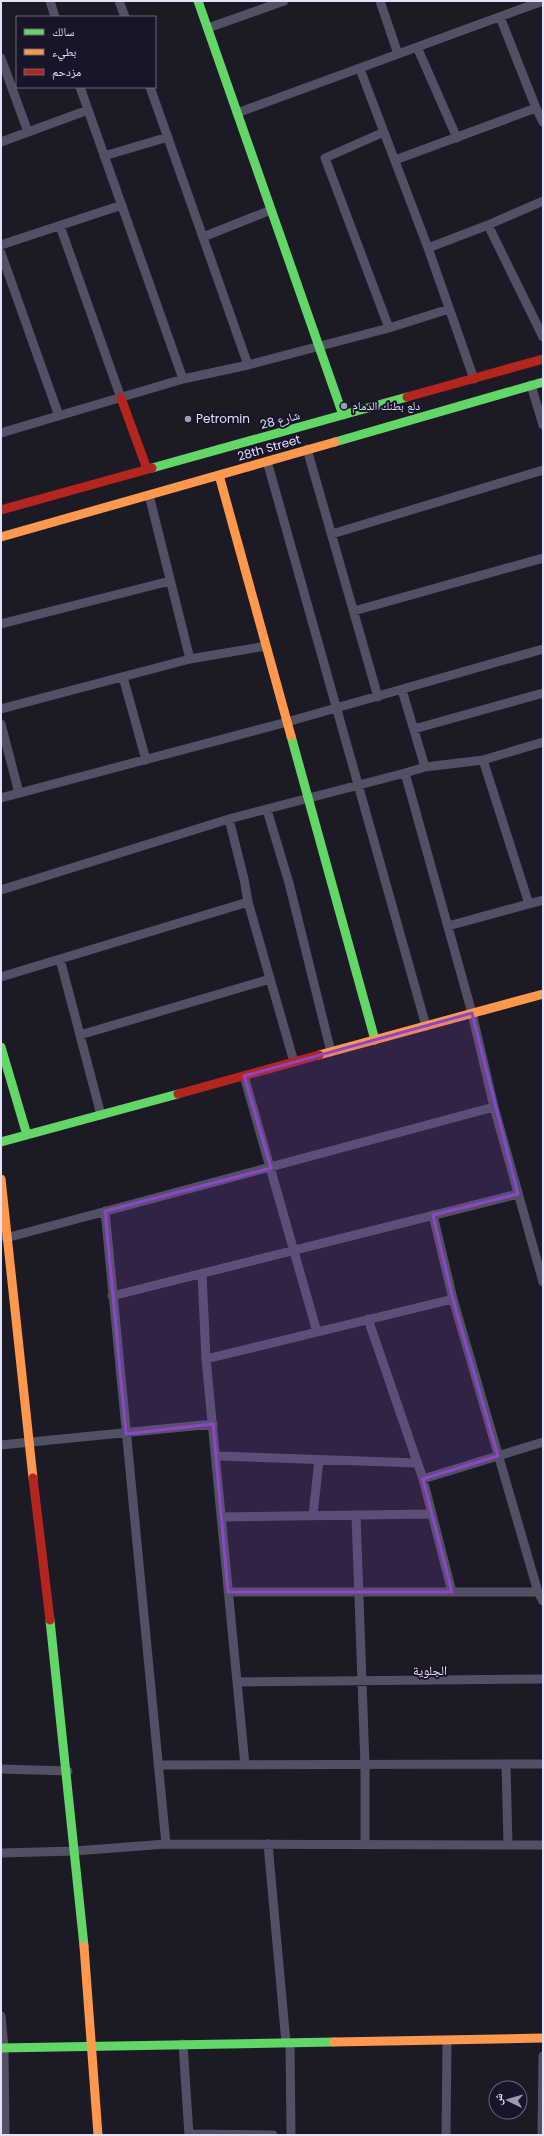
<svg xmlns="http://www.w3.org/2000/svg" width="544" height="2136" font-family="Poppins,'Noto Naskh Arabic',sans-serif">
	<style>
		.lines { fill: none; stroke-linecap: round; stroke-linejoin: round }
		.street { stroke: #515064; stroke-width: 9 }
		.fast { stroke: #63d668; stroke-width: 9 }
		.slow { stroke: #ff974d; stroke-width: 9 }
		.jam { stroke: #b3261e; stroke-width: 9 }
		.marked { fill: #8b47c8; fill-opacity: 0.2; stroke: #8b47c8; stroke-width: 3; stroke-linejoin: round }
		.poi-dot { fill: #9d9bb0; stroke: #181529; stroke-width: 1.5 }
		.labels { text-anchor: middle; stroke-width: 4; stroke-linejoin: round; paint-order: stroke }
		.poi-label { font-size: 12px; fill: #e3e1fb; stroke: #181529; text-anchor: start }
		.street-label { font-size: 12px; fill: #e3e1fb; stroke: #181529 }
		.neighbourhood-label { font-size: 13px; fill: #fbe3f3; stroke: #181529 }
	</style>
	<rect width="100%" height="100%" fill="#1c1a24"/>
	<g class="lines">
		<!-- street -->
		<path class="street" d="M 50,1 L 55,17
			M 119,1 L 125,17
			M 380,1 L 398,54
			M 500,17 L 536,108
			M 208,28 L 284,1
			M 417,47 L 457,138
			M 1,58 L 28,132
			M 360,69 L 428,248 L 474,379
			M 80,87 L 183,379
			M 150,87 L 248,365
			M 237,113 L 543,1
			M 384,132 L 325,158 L 389,328
			M 1,142 L 88,110
			M 104,156 L 168,137
			M 395,160 L 536,108 L 543,122
			M 488,225 L 543,337
			M 60,226 L 121,398
			M 203,237 L 271,210
			M 1,245 L 122,205
			M 428,248 L 488,225 L 543,201
			M 1,253 L 59,416
			M 531,385 L 543,425
			M 1,433 L 183,379 L 248,365 L 389,328 L 449,309
			M 307,449 L 378,697
			M 267,461 L 426,1026
			M 332,534 L 543,470
			M 354,611 L 543,558
			M 1,624 L 170,581
			M 190,659 L 266,646
			M 123,677 L 146,760
			M 402,690 L 425,767
			M 1,709 L 190,659 L 149,495
			M 1,724 L 19,793
			M 414,729 L 543,693
			M 483,760 L 529,904
			M 405,773 L 425,767 L 483,760 L 543,742
			M 1,798 L 287,722 L 543,649
			M 267,810 L 289,883 L 331,1052
			M 229,819 L 244,879 L 248,902
			M 1,890 L 229,819 L 405,773 L 472,1013 L 494,1107 L 543,1282
			M 448,926 L 543,900
			M 60,959 L 101,1115
			M 1,977 L 248,902 L 294,1062
			M 80,1035 L 270,979
			M 244,1076 L 317,1332
			M 105,1211 L 166,1844
			M 433,1215 L 453,1299 L 538,1592 L 543,1601
			M 6,1238 L 494,1107
			M 202,1274 L 206,1359 L 245,1765
			M 112,1296 L 518,1194
			M 368,1319 L 423,1479 L 452,1592
			M 206,1359 L 453,1299
			M 1,1445 L 213,1424
			M 217,1456 L 417,1463
			M 423,1479 L 543,1442
			M 313,1515 L 319,1460
			M 356,1515 L 365,1765 L 365,1844
			M 221,1517 L 431,1514
			M 228,1592 L 538,1592
			M 237,1682 L 543,1679
			M 506,1764 L 508,1845
			M 158,1765 L 543,1764
			M 1,1769 L 68,1771
			M 268,1844 L 286,2043
			M 1,1853 L 75,1851 L 166,1844 L 543,1845
			M 1,2016 L 4,2048 L 5,2135
			M 290,2043 L 291,2135
			M 183,2044 L 189,2135
			M 189,2134 L 273,2135
			M 446,2135 L 447,2041
			M 542,2135 L 543,2056"/>
		<!-- fast -->
		<path class="fast" d="M 198,1 L 343,415
			M 335,442 L 543,382
			M 152,468 L 407,397
			M 291,736 L 375,1040
			M 1,1047 L 27,1135
			M 1,1142 L 178,1094
			M 50,1620 L 84,1946
			M 1,2048 L 334,2042"/>
		<!-- slow -->
		<path class="slow" d="M 219,475 L 291,736
			M 1,537 L 335,442
			M 319,1055 L 543,994
			M 1,1179 L 33,1478
			M 84,1946 L 98,2135
			M 334,2042 L 543,2038"/>
		<!-- jam -->
		<path class="jam" d="M 407,397 L 543,359
			M 121,398 L 147,469
			M 1,510 L 152,468
			M 178,1094 L 319,1055
			M 33,1478 L 50,1620"/>
	</g>
	<!-- marked area -->
	<path class="marked" d="M 472,1013 L 518,1194 L 433,1215 L 453,1299 L 498,1456 L 423,1479 L 452,1592 L 228,1592 L 213,1424 L 126,1434 L 105,1211 L 271,1168 L 244,1076 Z"/>
	<!-- markers -->
	<g class="poi-dot">
		<circle cx="344" cy="406" r="4"/>
		<circle cx="188" cy="419" r="4"/>
	</g>
	<g class="labels">
		<!-- poi labels -->
		<g class="poi-label">
			<text x="352" y="410">دلع بطنك الدمام</text>
			<text x="196" y="423">Petromin</text>
		</g>
		<!-- street labels -->
		<g class="street-label">
			<text transform="translate(280 420) rotate(-15)" y="4">شارع 28</text>
			<text transform="translate(269 448) rotate(-16)" y="4">28th Street</text>
		</g>
		<!-- neighbourhood labels -->
		<g class="neighbourhood-label">
			<text x="430" y="1675">الجلوية</text>
		</g>
	</g>
	<!-- border -->
	<rect width="544" height="2136" fill="none" stroke="#e3e1fb" stroke-width="4"/>
	<!-- legend -->
	<rect x="16" y="16" width="140" height="72" fill="#181529" stroke="#69677d"/>
	<rect x="24" y="29" width="20" height="6" fill="#63d668" stroke="#69677d"/>
	<text x="52" y="36" font-size="12" fill="#e3e1fb">سالك</text>
	<rect x="24" y="49" width="20" height="6" fill="#ff974d" stroke="#69677d"/>
	<text x="52" y="56" font-size="12" fill="#e3e1fb">بطيء</text>
	<rect x="24" y="69" width="20" height="6" fill="#b3261e" stroke="#69677d"/>
	<text x="52" y="76" font-size="12" fill="#e3e1fb">مزدحم</text>
	<!-- north arrow -->
	<g transform="translate(508 2100) rotate(275)"><circle r="19" fill="#181529" stroke="#69677d"/>
	<path d="M0-3L7 15L0 10L-7 15Z" fill="#9d9bb0"/>
	<text y="-6" font-size="11" font-weight="bold" text-anchor="middle" fill="#e3e1fb">ش</text>
	</g>
</svg>
